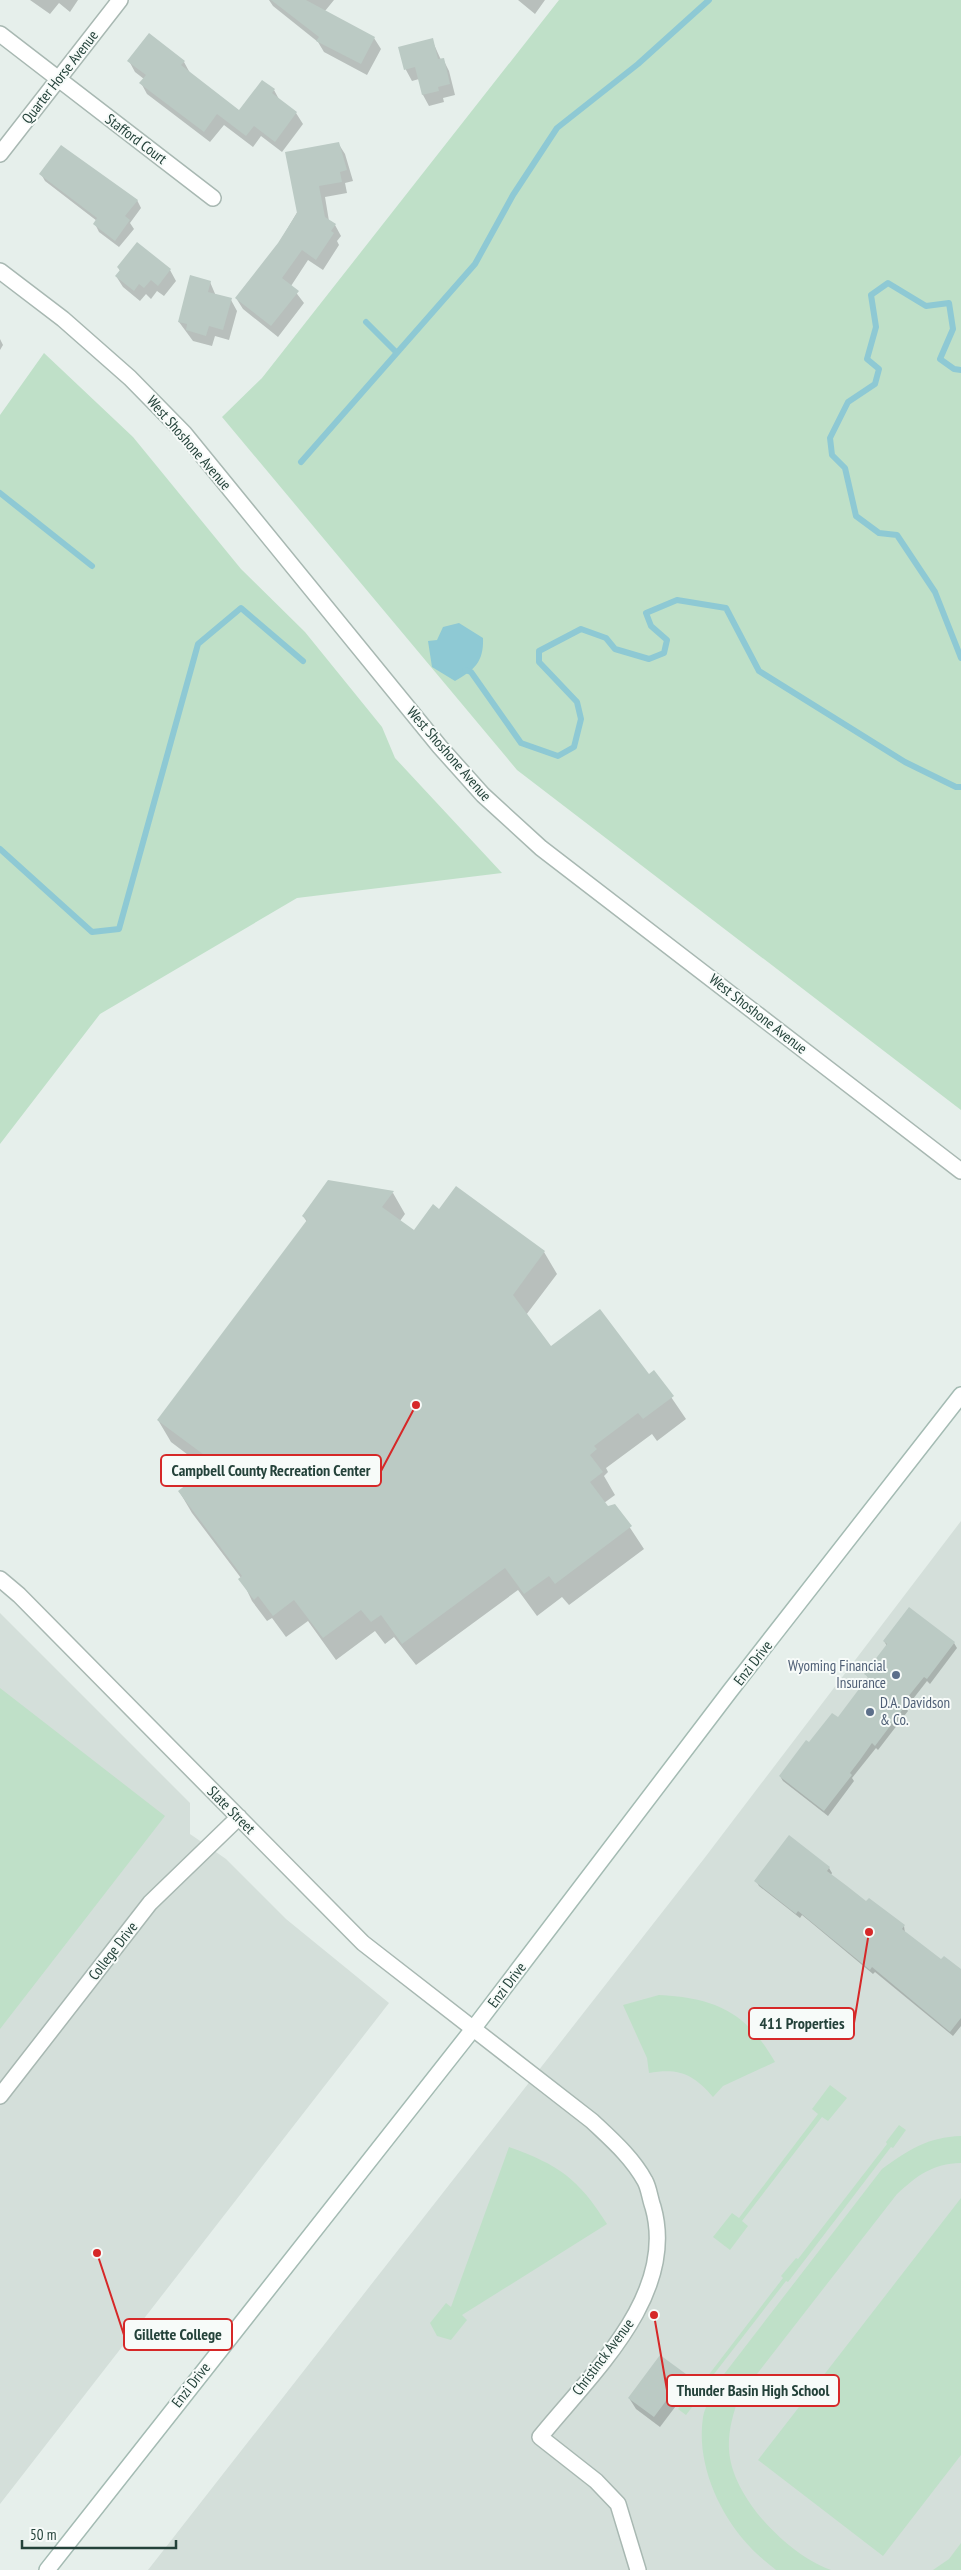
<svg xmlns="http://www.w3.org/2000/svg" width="961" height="2570" font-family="'PT Sans Narrow',sans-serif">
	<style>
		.built { fill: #d4dfda }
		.green { fill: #bfe0c8 }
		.water { fill: #8ec9d4 }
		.shadow { fill: #0003 }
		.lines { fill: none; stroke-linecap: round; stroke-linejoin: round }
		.stream { stroke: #8ec9d4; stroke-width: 6 }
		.building { fill: #bbcac4 }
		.minor-casing { stroke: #a8b8b2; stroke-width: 18 }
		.tertiary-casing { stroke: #a8b8b2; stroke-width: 18 }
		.secondary-casing { stroke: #a4bbb3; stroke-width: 18 }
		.minor { stroke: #fff; stroke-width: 15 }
		.tertiary { stroke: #fff; stroke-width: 15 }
		.secondary { stroke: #fff; stroke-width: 15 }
		.service-dot { fill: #5c6f8a; stroke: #f7fbf9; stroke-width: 2 }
		.labels { text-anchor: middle; stroke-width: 4; stroke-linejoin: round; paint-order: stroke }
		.street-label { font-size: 15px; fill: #24423a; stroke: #f7fbf9 }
		.service-label { font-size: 15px; fill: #4e5e75; stroke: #f7fbf9; text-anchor: end }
		.leader { fill: none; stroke: #d62828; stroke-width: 2 }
		.callout-dot { fill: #d62828; stroke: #f7fbf9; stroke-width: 2 }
		.callout { fill: #f7fbf9; stroke: #d62828; stroke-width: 2 }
		.callout-label { font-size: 16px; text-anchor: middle; font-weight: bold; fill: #24423a }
	</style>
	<rect width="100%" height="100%" fill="#e6efeb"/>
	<!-- built -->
	<path class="built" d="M 961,1521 L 961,2570 L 148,2570 L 703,1860 Z
		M 0,1613 L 190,1803 L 190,1834 L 226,1859 L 286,1919 L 389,2003 L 0,2504 Z"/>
	<!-- green -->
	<path class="green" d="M 559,0 L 961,0 L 961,1110 L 517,770 L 222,417 L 262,378 Z
		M 44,353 L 133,437 L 241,569 L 305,632 L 382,727 L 395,758 L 502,873 L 297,898 L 100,1014 L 0,1144 L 0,415 Z
		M 0,1688 L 165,1816 L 0,2029 Z
		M 659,1995 C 716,1998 746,2012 775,2062 L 723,2086 L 713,2097 C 693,2074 679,2068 649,2073 L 647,2058 L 623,2005 Z
		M 830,2085 L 847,2098 L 828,2121 L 822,2117 L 742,2221 L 748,2226 L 730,2250 L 713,2237 L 732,2213 L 739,2218 L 818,2114 L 812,2109 Z
		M 899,2125 L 906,2130 L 893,2148 L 891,2147 L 788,2282 L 786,2281 L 697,2396 L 699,2398 L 686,2415 L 678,2409 L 691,2392 L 694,2394 L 783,2278 L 781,2276 L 796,2258 L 798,2259 L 887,2144 L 886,2142 Z
		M 961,2136 L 961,2163 C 932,2164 918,2175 897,2194 L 739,2397 C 733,2414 728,2431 729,2449 C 731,2497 788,2555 831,2570 L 776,2570 C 768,2563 758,2556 750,2547 C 719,2514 696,2464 703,2417 C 705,2406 713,2393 718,2382 L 882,2169 C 908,2150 928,2137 961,2136 Z
		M 509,2147 C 559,2165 578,2178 607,2224 L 462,2315 L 467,2320 L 451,2340 L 437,2336 L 430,2323 L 446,2303 L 451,2307 Z
		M 961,2198 L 961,2455 L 883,2556 L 758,2460 Z
		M 961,2543 L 961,2570 L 933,2570 L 949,2559 Z"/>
	<!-- water -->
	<path class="water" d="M 459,623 L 483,638 C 484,662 474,670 455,681 L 432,667 L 428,641 L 437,640 L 443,627 Z"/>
	<!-- shadow -->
	<path class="shadow" d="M 30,0 L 78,0 L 70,12 L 59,3 L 50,14 Z
		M 269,0 L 334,0 L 325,11 L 374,38 L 381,49 L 367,75 L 324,52 L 318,42 L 273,6 Z
		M 518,0 L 545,0 L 535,14 Z
		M 432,40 L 441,60 L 443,59 L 449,71 L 455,95 L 443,98 L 444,102 L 429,106 L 423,95 L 419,79 L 412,81 L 406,70 L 400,48 Z
		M 129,61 L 184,62 L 190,73 L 239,111 L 274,90 L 280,101 L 296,113 L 303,124 L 282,152 L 261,136 L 253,147 L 224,125 L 210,142 L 147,94 L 141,83 L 144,79 L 135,72 Z
		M 338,143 L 345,154 L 353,181 L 345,183 L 347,193 L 325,197 L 329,221 L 335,225 L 341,236 L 337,241 L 339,245 L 323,270 L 308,260 L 291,286 L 304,303 L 278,337 L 243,309 L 236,298 L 279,243 Z
		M 41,174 L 137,200 L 141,208 L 130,223 L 134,229 L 119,247 L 99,232 L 95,224 L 97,221 L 45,181 Z
		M 118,267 L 170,270 L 176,281 L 164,296 L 157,291 L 151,299 L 146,294 L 140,301 L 123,287 L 116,276 L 120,271 Z
		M 210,282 L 216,296 L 231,300 L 237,311 L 229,340 L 215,336 L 212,346 L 193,341 L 179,322 Z
		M 0,339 L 3,345 L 0,350 Z
		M 393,1193 L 405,1214 L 400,1221 L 414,1231 L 440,1210 L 544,1252 L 557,1274 L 526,1315 L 551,1348 L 649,1376 L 654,1372 L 686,1419 L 657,1441 L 652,1434 L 606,1468 L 608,1472 L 604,1476 L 615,1495 L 604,1503 L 608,1508 L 615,1505 L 644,1549 L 569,1605 L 562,1597 L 537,1616 L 518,1590 L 416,1665 L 394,1637 L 385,1644 L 375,1631 L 336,1660 L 308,1621 L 286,1637 L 272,1618 L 267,1621 L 252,1601 L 241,1578 L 192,1513 L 179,1491 L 208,1470 L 171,1442 L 158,1420 L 307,1222 L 303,1216 Z
		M 910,1609 L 954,1643 L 957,1648 L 930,1684 L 927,1681 L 906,1708 L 908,1711 L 878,1750 L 876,1748 L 852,1778 L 854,1781 L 828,1816 L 783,1781 L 780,1776 L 810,1744 L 838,1719 L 869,1679 L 866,1674 L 887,1646 L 884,1641 Z
		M 789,1837 L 829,1868 L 832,1873 L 831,1875 L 867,1903 L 904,1926 L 905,1933 L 942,1961 L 961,1971 L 961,2026 L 953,2036 L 875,1972 L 873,1974 L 802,1915 L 800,1918 L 759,1886 L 756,1881 Z
		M 685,2375 L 691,2386 L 660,2427 L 636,2409 L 629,2398 Z"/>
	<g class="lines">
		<!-- stream -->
		<path class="stream" d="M 366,322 L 397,353
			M 961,370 L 954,369 L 940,359 L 953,329 L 949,303 L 926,306 L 888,283 L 871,295 L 876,327 L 867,359 L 879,369 L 875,384 L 848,402 L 830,438 L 832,455 L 845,468 L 856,516 L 879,533 L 897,535 L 935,592 L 961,658
			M 301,462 L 475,264 L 513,195 L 557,128 L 638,64 L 709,0
			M 0,493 L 92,566
			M 465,670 L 471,672 L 521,743 L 558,756 L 574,747 L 581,719 L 577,702 L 539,662 L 539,651 L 581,629 L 606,638 L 615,649 L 649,659 L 664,653 L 667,640 L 651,626 L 646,613 L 677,600 L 726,608 L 759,671 L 905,762 L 956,787 L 961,787
			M 0,849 L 92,932 L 119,929 L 198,644 L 241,608 L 303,661"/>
	</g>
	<!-- building -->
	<path class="building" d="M 271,0 L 306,0 L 375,37 L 361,64 L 316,41 L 319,37 Z
		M 149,33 L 185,61 L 181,65 L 239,110 L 262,80 L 275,89 L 272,93 L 297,112 L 275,142 L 254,126 L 246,136 L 217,114 L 204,132 L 139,83 L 146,75 L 127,61 Z
		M 433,38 L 438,59 L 444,58 L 450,84 L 438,87 L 439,91 L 422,95 L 415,67 L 404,70 L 398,47 Z
		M 339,142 L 347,170 L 340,172 L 342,182 L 319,186 L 325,217 L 336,224 L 331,231 L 334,233 L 316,260 L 302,250 L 282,278 L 299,291 L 271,326 L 235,298 L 278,243 L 297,213 L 285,152 Z
		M 61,145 L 138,200 L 125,216 L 130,220 L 115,241 L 93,224 L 97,218 L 39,174 Z
		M 137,242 L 171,269 L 158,286 L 151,280 L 144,288 L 139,284 L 134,291 L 115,276 L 120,270 L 117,267 Z
		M 190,275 L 211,281 L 208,292 L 232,298 L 223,330 L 209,326 L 206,336 L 186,330 L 187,324 L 178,322 Z
		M 328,1180 L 394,1191 L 382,1207 L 414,1230 L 433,1204 L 439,1209 L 456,1186 L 545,1251 L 513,1295 L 551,1346 L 600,1309 L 649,1374 L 654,1370 L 674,1396 L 643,1419 L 638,1413 L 594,1446 L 597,1449 L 590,1455 L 603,1472 L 590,1482 L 608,1506 L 615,1504 L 632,1526 L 555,1584 L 549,1576 L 524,1594 L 505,1568 L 402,1644 L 381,1615 L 371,1622 L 361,1610 L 323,1638 L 294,1600 L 273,1616 L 258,1596 L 254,1600 L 238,1579 L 242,1576 L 178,1491 L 215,1463 L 157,1420 L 307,1220 L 302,1216 Z
		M 909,1607 L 955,1642 L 927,1679 L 924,1677 L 903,1703 L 906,1705 L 875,1746 L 872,1743 L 860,1760 L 850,1773 L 852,1775 L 824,1811 L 779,1776 L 806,1740 L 809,1742 L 832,1713 L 838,1717 L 868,1677 L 864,1674 L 887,1644 L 883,1641 Z
		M 789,1835 L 830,1867 L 827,1871 L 847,1886 L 866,1901 L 869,1898 L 905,1925 L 902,1929 L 941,1959 L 944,1956 L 961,1969 L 961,2018 L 950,2032 L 872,1967 L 870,1970 L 798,1911 L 796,1914 L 754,1881 Z
		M 660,2355 L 686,2374 L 654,2417 L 628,2398 Z"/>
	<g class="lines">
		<defs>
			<path id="minor" d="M 0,34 L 213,198
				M 0,154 L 120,0
				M 0,1579 L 19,1595 L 363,1943 L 592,2121 C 611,2139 632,2157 645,2181 C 649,2188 650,2199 653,2207 C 678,2295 591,2374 540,2437 L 596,2481 L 618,2504 L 638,2570
				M 0,2096 L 150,1903 L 239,1817"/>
			<path id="tertiary" d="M 0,271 L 63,319 L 130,378 L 184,433 L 440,747 L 483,795 L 541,848 L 961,1171"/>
			<path id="secondary" d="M 47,2570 L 473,2029 L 730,1691 L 961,1395"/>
		</defs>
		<!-- minor casing -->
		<use href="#minor" class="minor-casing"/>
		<!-- tertiary casing -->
		<use href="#tertiary" class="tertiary-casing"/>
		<!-- secondary casing -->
		<use href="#secondary" class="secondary-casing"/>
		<!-- minor -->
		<use href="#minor" class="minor"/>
		<!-- tertiary -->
		<use href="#tertiary" class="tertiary"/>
		<!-- secondary -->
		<use href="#secondary" class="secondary"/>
	</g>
	<!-- markers -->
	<g class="service-dot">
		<circle cx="896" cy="1675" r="5"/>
		<circle cx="870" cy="1712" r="5"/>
	</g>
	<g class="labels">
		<!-- street labels -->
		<g class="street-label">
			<text transform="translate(60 77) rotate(-52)" y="5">Quarter Horse Avenue</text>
			<text transform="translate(136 139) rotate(37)" y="5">Stafford Court</text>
			<text transform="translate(189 443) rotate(49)" y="5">West Shoshone Avenue</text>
			<text transform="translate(449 754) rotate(49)" y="5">West Shoshone Avenue</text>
			<text transform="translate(758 1014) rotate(38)" y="5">West Shoshone Avenue</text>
			<text transform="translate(753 1663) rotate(-52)" y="5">Enzi Drive</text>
			<text transform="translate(231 1810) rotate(45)" y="5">Slate Street</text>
			<text transform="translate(113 1951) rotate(-52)" y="5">College Drive</text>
			<text transform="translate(507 1985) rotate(-53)" y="5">Enzi Drive</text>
			<text transform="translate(603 2357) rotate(-53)" y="5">Christinck Avenue</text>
			<text transform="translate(191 2385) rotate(-52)" y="5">Enzi Drive</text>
		</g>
		<!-- service labels -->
		<g class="service-label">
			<text x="886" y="1671">Wyoming Financial<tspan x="886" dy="17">Insurance</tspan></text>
			<text x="880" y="1708" text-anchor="start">D.A. Davidson<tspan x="880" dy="17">&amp; Co.</tspan></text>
		</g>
	</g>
	<!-- callouts -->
	<path class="leader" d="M416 1405L381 1471M869 1932L854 2023M97 2253L124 2335M654 2315L667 2390"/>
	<g class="callout-dot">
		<circle cx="416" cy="1405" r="5"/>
		<circle cx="869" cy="1932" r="5"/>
		<circle cx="97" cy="2253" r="5"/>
		<circle cx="654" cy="2315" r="5"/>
	</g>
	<g class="callout">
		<rect x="161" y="1455" width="220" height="31" rx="5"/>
		<rect x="749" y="2008" width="105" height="31" rx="5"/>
		<rect x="124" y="2319" width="108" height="31" rx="5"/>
		<rect x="667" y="2375" width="172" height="31" rx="5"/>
	</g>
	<g class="callout-label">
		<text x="271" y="1476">Campbell County Recreation Center</text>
		<text x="802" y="2029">411 Properties</text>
		<text x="178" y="2340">Gillette College</text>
		<text x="753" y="2396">Thunder Basin High School</text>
	</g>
	<!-- scale -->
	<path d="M22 2540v8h154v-8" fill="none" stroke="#24423a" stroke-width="2.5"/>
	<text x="30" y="2540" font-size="15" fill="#24423a" stroke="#f7fbf9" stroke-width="4" paint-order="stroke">50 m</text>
</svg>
